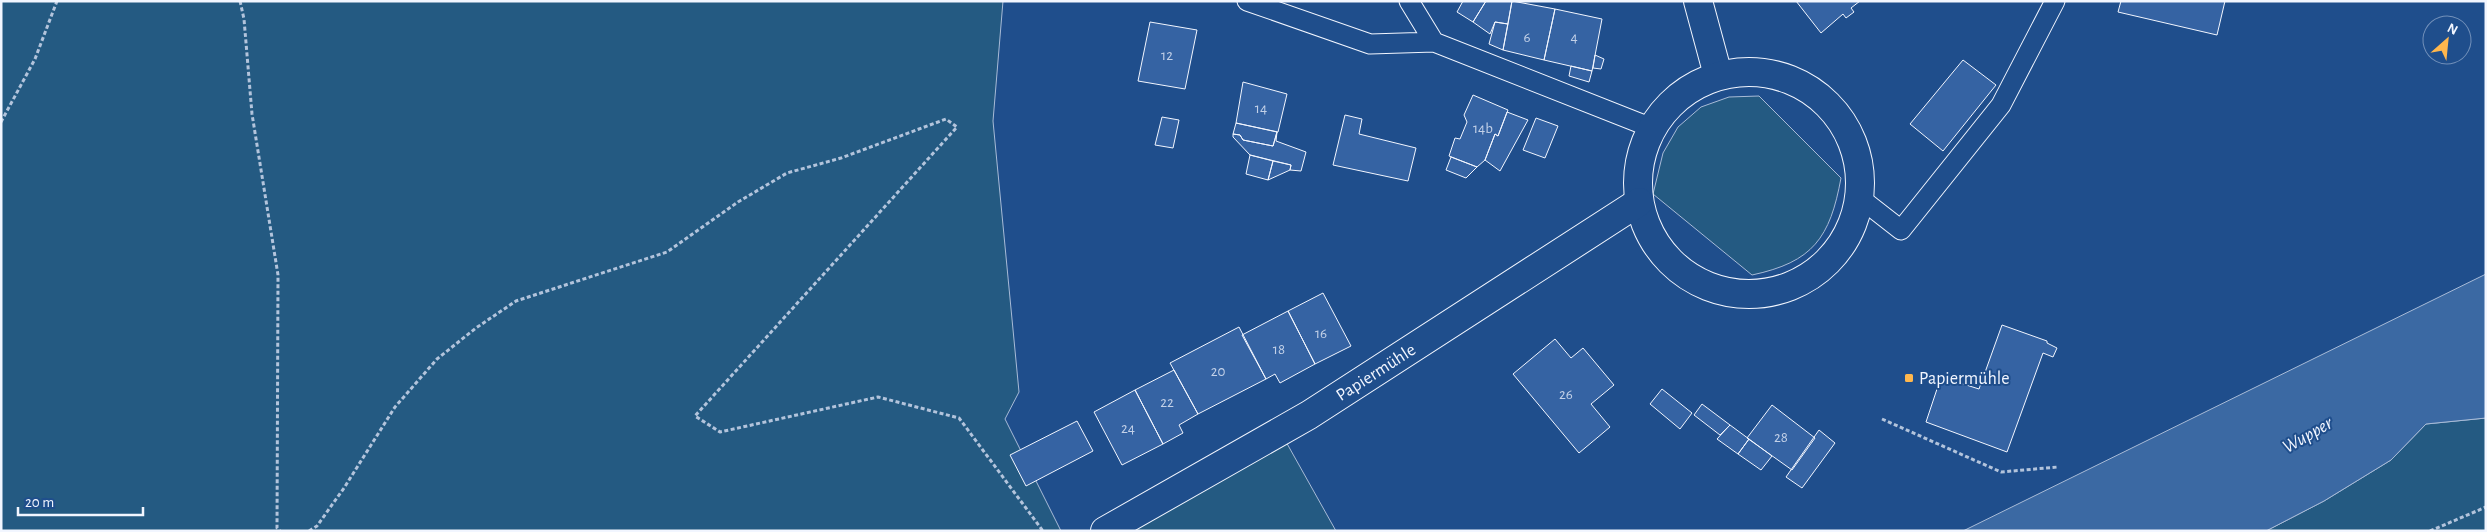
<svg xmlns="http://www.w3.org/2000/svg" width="2487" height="532" font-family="'Alegreya Sans',sans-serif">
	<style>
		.green { fill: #245a82; stroke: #a8bbd7 }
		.water { fill: #3b69a3; stroke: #a8bbd7 }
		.building { fill: #3563a3; stroke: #f2f6ff }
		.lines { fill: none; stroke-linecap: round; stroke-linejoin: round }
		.service-casing { stroke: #f2f6ff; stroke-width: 21 }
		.minor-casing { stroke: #f2f6ff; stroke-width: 30 }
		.path { stroke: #b3c4dc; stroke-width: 3; stroke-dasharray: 4 2.5; stroke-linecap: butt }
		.service { stroke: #1f4e8c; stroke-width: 19 }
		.minor { stroke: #1f4e8c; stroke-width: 28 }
		.poi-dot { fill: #ffb74d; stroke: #1f4e8c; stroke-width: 2 }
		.labels { text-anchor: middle; stroke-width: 4; stroke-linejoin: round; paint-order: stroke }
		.number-label { font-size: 15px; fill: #c3d1e8 }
		.street-label { font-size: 18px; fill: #f2f6ff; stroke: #1f4e8c }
		.poi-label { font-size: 18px; fill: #f2f6ff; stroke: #1f4e8c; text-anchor: start }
		.water-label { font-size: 19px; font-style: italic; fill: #f2f6ff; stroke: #1f4e8c }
	</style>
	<rect width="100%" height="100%" fill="#1f4e8c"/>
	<!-- green -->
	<path class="green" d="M 1,1 L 1003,1 L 993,121 L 1019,392 L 1005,419 L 1061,531 L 1,531 Z
		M 1759,96 L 1841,178 C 1830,238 1813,262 1752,275 L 1653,194 L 1663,153 L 1678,127 L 1701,107 L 1729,97 Z
		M 2486,418 L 2486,531 L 2266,531 L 2324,501 L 2391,460 L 2426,424 Z
		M 1285,440 L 1336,531 L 1130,531 Z"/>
	<!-- water -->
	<path class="water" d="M 2486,274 L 2486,418 L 2426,424 L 2391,460 L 2324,501 L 2266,531 L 1963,531 Z"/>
	<!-- building -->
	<path class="building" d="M 1463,1 L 1486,1 L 1473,22 L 1457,12 Z
		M 1486,1 L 1512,1 L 1508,24 L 1495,22 L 1490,34 L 1473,22 Z
		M 1512,1 L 1555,9 L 1544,60 L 1503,50 Z
		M 1796,1 L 1860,1 L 1851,8 L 1854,12 L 1846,18 L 1843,14 L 1821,33 Z
		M 2121,1 L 2225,1 L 2217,35 L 2118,12 Z
		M 1555,9 L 1602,19 L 1592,71 L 1544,60 Z
		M 1150,22 L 1197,30 L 1185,89 L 1138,81 Z
		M 1495,22 L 1508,24 L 1503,50 L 1489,44 Z
		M 1595,55 L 1604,59 L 1601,69 L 1593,68 Z
		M 1963,60 L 1996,85 L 1943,151 L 1910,124 Z
		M 1571,66 L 1592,71 L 1589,82 L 1569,76 Z
		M 1243,82 L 1287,94 L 1278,132 L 1236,123 Z
		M 1473,95 L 1508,110 L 1498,136 L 1495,134 L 1485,160 L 1477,167 L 1449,156 L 1455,138 L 1460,139 L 1467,122 L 1464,115 Z
		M 1507,112 L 1528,120 L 1500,171 L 1485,160 L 1495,134 L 1498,136 Z
		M 1345,115 L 1362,119 L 1359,134 L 1416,148 L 1408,181 L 1333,165 Z
		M 1162,117 L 1179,120 L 1173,148 L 1155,145 Z
		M 1536,118 L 1558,126 L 1545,158 L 1523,150 Z
		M 1236,123 L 1277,132 L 1273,146 L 1243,140 L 1240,135 L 1233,134 Z
		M 1277,132 L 1276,141 L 1306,152 L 1301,171 L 1290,170 L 1291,165 L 1250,155 L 1233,137 L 1233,134 L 1240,135 L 1243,140 L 1273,146 Z
		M 1250,155 L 1273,161 L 1268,180 L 1246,174 Z
		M 1451,157 L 1477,167 L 1466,178 L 1446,170 Z
		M 1273,161 L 1291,165 L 1290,170 L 1268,180 Z
		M 1323,293 L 1351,346 L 1315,364 L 1288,311 Z
		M 1288,311 L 1315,364 L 1280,383 L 1275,374 L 1266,379 L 1242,335 Z
		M 2002,325 L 2047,341 L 2047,343 L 2057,348 L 2053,357 L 2043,353 L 2007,452 L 1926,422 L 1941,377 L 1979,389 Z
		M 1239,327 L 1266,379 L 1198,414 L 1170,363 Z
		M 1555,339 L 1571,358 L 1583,348 L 1614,385 L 1591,404 L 1610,427 L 1579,453 L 1513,374 Z
		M 1174,370 L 1198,414 L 1179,425 L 1183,433 L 1163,444 L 1135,390 Z
		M 1662,389 L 1692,413 L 1680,429 L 1650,404 Z
		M 1135,390 L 1163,444 L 1122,465 L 1094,412 Z
		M 1702,404 L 1730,425 L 1720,435 L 1694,415 Z
		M 1772,405 L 1815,438 L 1792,470 L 1747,438 Z
		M 1077,421 L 1093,451 L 1026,486 L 1010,455 Z
		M 1730,425 L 1749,439 L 1738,454 L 1717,439 Z
		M 1819,430 L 1835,443 L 1802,488 L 1786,477 Z
		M 1749,439 L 1772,456 L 1761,470 L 1738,454 Z"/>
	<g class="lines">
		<defs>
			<path id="service" d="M 1247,1 L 1370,44 L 1434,42
				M 1409,1 L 1434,42 L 1652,128
				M 1860,198 L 1901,230 L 2001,105 L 2055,1"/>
			<g id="minor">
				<path d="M 1698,1 L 1718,75"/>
				<circle cx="1749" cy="183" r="111"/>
				<path id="s1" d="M 1105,531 L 1309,415 L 1639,202"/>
			</g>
		</defs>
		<!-- service casing -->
		<use href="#service" class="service-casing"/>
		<!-- minor casing -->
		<use href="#minor" class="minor-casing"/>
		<!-- path -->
		<path class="path" d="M 240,1 L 244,19 L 252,114 L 278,275 L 277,528 L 280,531
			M 1,122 L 35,59 L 57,1
			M 1882,419 L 2001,472 L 2058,467
			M 309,531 L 317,526 L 344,488 L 395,407 L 437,359 L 476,328 L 516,301 L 667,252 L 738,202 L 787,173 L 841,158 L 946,119 L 957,127 L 695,416 L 720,432 L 878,397 L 959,418 L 1043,531
			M 2430,531 L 2486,507"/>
		<!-- service -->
		<use href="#service" class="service"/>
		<!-- minor -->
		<use href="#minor" class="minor"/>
	</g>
	<!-- markers -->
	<rect class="poi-dot" x="1904" y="373" width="10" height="10" rx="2.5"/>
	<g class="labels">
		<!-- number labels -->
		<g class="number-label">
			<text x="1527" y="42">6</text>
			<text x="1574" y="42">4</text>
			<text x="1167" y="60">12</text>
			<text x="1261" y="113">14</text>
			<text x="1483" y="133">14b</text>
			<text x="1321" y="338">16</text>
			<text x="1279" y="354">18</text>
			<text x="1218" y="376">20</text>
			<text x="1566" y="399">26</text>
			<text x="1167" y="407">22</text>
			<text x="1128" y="433">24</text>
			<text x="1781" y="442">28</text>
		</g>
		<!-- street labels -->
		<g class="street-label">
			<text dy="6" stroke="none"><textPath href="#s1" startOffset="314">Papiermühle</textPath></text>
		</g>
		<!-- poi labels -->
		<g class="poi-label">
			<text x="1919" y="384">Papiermühle</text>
		</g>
		<!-- water labels -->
		<g class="water-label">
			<text transform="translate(2307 434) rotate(-30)" y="7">Wupper</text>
		</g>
	</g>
	<!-- border -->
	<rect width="2487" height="532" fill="none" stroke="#f2f6ff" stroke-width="5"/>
	<!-- north arrow -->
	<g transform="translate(2447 40) rotate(27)"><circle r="24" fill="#1f4e8c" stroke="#7391ba"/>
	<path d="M0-4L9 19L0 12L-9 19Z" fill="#ffb74d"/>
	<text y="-8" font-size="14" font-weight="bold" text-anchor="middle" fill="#f2f6ff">N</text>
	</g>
	<!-- scale -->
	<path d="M18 507v8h125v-8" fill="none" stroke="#f2f6ff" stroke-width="2.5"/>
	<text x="25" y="507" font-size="15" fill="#f2f6ff" stroke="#1f4e8c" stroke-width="4" paint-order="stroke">20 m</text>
</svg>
